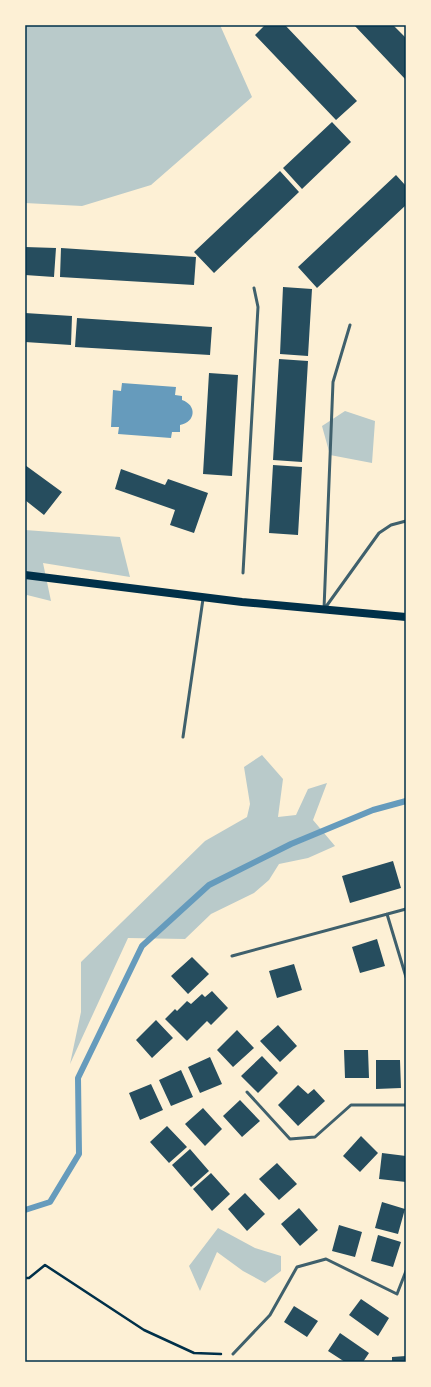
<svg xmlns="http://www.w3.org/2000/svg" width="431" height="1387" font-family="'PT Sans Narrow',sans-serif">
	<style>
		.green { fill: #b9caca }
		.water { fill: #669bbc }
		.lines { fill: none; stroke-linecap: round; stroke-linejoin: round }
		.stream { stroke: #669bbc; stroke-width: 6 }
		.building { fill: #264d5e }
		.path { stroke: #003049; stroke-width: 2.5 }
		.service { stroke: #3f606c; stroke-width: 3 }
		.secondary { stroke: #003049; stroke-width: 8 }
		.neatline { fill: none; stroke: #003049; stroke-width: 1.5 }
	</style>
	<rect width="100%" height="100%" fill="#fdf0d5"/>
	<!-- green -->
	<path class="green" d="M 25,25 L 220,25 L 252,97 L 151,185 L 82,206 L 25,203 Z
		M 345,411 L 375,421 L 372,463 L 330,455 L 322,426 Z
		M 25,530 L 120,537 L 130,577 L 43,563 L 51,601 L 27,595 L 25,598 Z
		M 262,755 L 283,779 L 278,817 L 296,815 L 308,789 L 327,783 L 313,820 L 335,846 L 308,858 L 279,864 L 269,880 L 254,893 L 211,914 L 185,939 L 128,938 L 70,1064 L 81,1012 L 81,962 L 205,841 L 247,817 L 250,804 L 244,767 Z
		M 218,1228 L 255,1248 L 281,1256 L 281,1271 L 265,1283 L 243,1271 L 217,1252 L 200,1291 L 189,1266 Z"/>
	<!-- water -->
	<path class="water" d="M 122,383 L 176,387 L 175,395 L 182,396 L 182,400 C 197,405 196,422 180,425 L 180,432 L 172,432 L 171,438 L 118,434 L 119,427 L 111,427 L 113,390 L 121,391 Z"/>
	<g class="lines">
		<!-- stream -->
		<path class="stream" d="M 25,1210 L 50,1202 L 79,1154 L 78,1078 L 142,946 L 209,885 L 291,844 L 373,810 L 406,801"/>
	</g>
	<!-- building -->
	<path class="building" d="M 265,25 L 285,25 L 357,101 L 336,120 L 255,35 Z
		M 354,25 L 393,25 L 404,36 L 406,39 L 406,80 Z
		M 332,122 L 351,142 L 302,189 L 283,168 Z
		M 280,171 L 299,192 L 214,273 L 194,252 Z
		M 396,175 L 406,186 L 406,205 L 317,288 L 298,267 Z
		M 25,247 L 56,248 L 54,277 L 25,275 Z
		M 61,248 L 196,257 L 194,285 L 60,277 Z
		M 283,287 L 312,289 L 308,356 L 280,354 Z
		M 25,313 L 72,316 L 71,345 L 25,342 Z
		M 77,318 L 212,327 L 210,355 L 75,347 Z
		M 279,359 L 308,361 L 302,462 L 273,460 Z
		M 209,373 L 238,375 L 232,476 L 203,474 Z
		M 25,465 L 62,492 L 44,515 L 25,500 Z
		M 273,465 L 302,467 L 298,535 L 269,533 Z
		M 121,469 L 165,485 L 168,479 L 208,493 L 194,533 L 170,525 L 175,510 L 115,489 Z
		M 393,861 L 401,888 L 350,903 L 342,876 Z
		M 377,939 L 385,966 L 360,973 L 352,947 Z
		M 192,957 L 209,974 L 188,994 L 171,976 Z
		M 294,964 L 302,990 L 277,998 L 269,971 Z
		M 212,991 L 228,1008 L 211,1025 L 207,1021 L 187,1041 L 165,1019 L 175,1009 L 177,1011 L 187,1001 L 191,1004 L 202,994 L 205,997 Z
		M 156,1020 L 173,1038 L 152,1058 L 136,1040 Z
		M 278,1025 L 297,1046 L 280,1062 L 260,1041 Z
		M 237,1030 L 254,1048 L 233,1067 L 217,1050 Z
		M 344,1050 L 368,1050 L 369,1078 L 345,1078 Z
		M 262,1056 L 278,1073 L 258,1093 L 241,1076 Z
		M 210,1057 L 222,1084 L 200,1093 L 188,1067 Z
		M 376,1060 L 400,1060 L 401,1088 L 376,1089 Z
		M 181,1070 L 193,1097 L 171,1106 L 159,1080 Z
		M 151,1084 L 163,1110 L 140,1120 L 129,1093 Z
		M 298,1085 L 308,1094 L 314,1089 L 325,1101 L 298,1126 L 278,1105 Z
		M 240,1100 L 260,1121 L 242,1137 L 223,1116 Z
		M 203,1108 L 222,1129 L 205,1146 L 185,1124 Z
		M 167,1126 L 187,1147 L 169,1163 L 150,1142 Z
		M 361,1136 L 378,1153 L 360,1172 L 343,1156 Z
		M 190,1149 L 209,1171 L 191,1187 L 172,1165 Z
		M 382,1153 L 406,1156 L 406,1182 L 379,1179 Z
		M 277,1163 L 297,1184 L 279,1200 L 259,1179 Z
		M 211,1173 L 230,1194 L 212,1211 L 193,1189 Z
		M 245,1193 L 265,1214 L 247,1231 L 228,1209 Z
		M 382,1202 L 405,1209 L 398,1234 L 375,1228 Z
		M 299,1208 L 318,1230 L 300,1246 L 281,1224 Z
		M 339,1225 L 362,1232 L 355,1257 L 332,1251 Z
		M 378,1235 L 401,1242 L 393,1267 L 371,1261 Z
		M 361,1299 L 389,1318 L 378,1336 L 349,1315 Z
		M 294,1306 L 318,1321 L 307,1337 L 284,1322 Z
		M 340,1333 L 369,1353 L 363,1362 L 345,1362 L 328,1351 Z
		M 406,1356 L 406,1362 L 392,1362 L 392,1357 Z"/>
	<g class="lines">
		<!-- path -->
		<path class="path" d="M 25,1278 L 29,1278 L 45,1265 L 144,1330 L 194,1353 L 221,1354"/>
		<!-- service -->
		<path class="service" d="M 243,573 L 258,307 L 254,288
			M 325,608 L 379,533 L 391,525 L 406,521
			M 324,609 L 333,382 L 350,325
			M 183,737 L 203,599
			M 387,914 L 406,977
			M 232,956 L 406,909
			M 247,1092 L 290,1139 L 315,1137 L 351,1105 L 406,1105
			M 233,1354 L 270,1315 L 297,1267 L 326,1259 L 397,1294 L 406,1271"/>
		<!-- secondary -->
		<path class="secondary" d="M 25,575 L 242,602 L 406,617"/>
	</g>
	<!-- border -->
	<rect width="431" height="1387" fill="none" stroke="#fdf0d5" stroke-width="52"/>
	<rect x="26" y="26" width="379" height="1335" class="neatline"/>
</svg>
